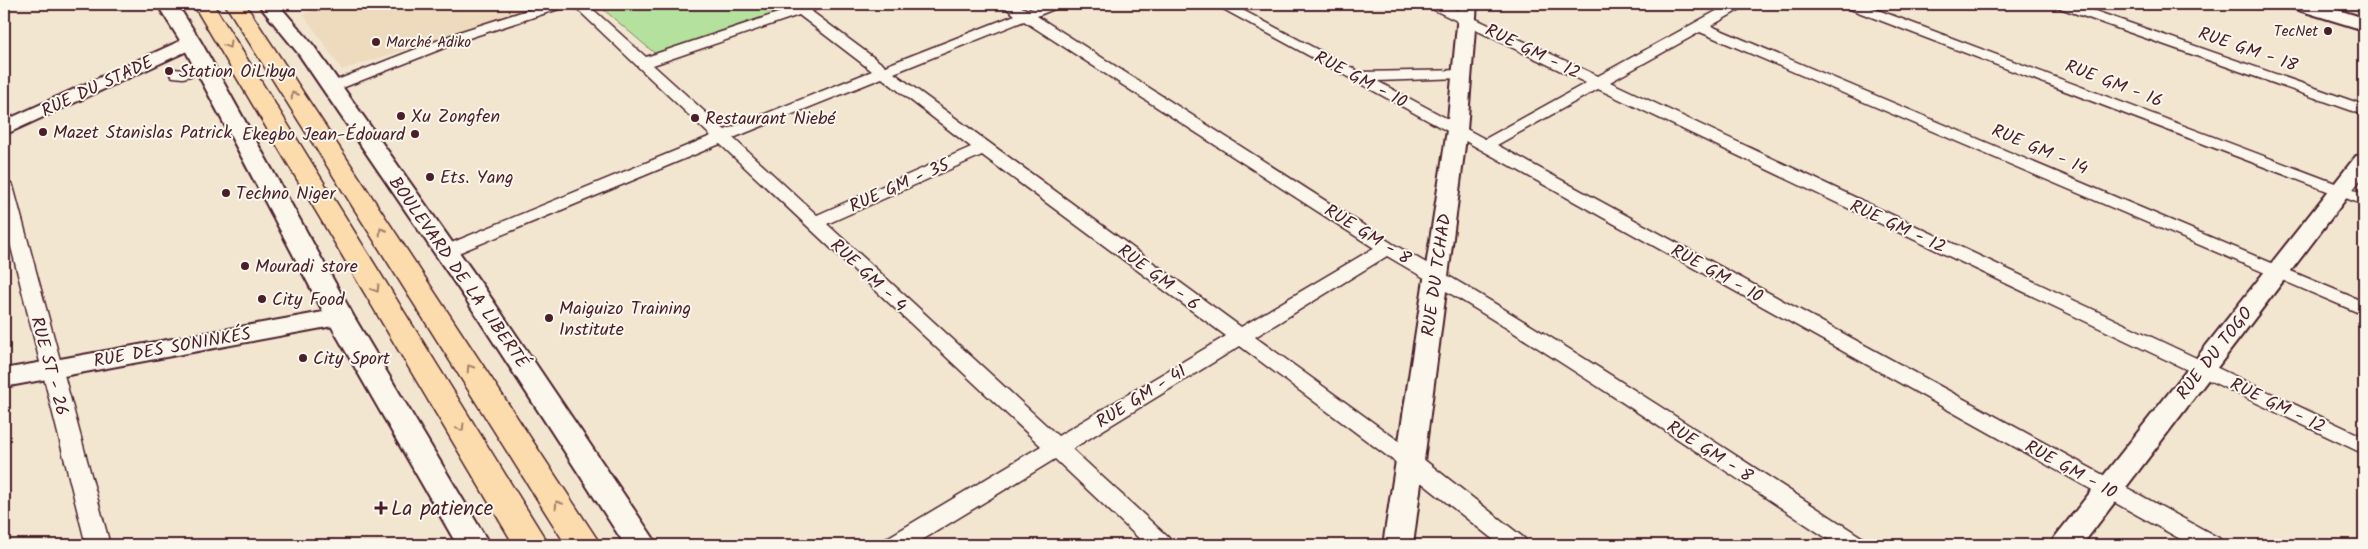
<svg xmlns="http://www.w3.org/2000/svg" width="2368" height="549" font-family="Kalam,sans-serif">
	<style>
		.built { fill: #eedbbe }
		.green { fill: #b5e19e; stroke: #808064 }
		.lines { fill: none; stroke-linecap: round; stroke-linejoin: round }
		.service-casing { stroke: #4a1f2b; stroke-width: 11 }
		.minor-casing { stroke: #4a1f2b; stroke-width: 3 }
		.tertiary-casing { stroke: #4a1f2b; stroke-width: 4 }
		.secondary-casing { stroke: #4a1f2b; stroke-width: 4 }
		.trunk-casing { stroke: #4a1f2b; stroke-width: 3 }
		.service { stroke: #fbf7ec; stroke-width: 8 }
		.minor { fill: #fbf7ec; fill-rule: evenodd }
		.tertiary { fill: #fbf7ec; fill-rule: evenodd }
		.secondary { fill: #fbf7ec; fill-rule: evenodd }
		.trunk { fill: #fcdcac; fill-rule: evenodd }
		.oneway { stroke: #a37e6c }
		.poi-dot { fill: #4a1f2b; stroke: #fbf7ec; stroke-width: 2 }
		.labels { text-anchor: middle; stroke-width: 4; stroke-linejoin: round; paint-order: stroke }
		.far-poi-label { font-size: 15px; fill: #4a1f2b; stroke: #fbf7ec; text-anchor: end }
		.street-label { font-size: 18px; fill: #4a1f2b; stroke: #fbf7ec }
		.poi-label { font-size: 18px; fill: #4a1f2b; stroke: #fbf7ec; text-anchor: start }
		.near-poi-label { font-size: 21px; fill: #4a1f2b; stroke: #fbf7ec; text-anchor: start }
	</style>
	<rect width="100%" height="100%" fill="#f3e6d1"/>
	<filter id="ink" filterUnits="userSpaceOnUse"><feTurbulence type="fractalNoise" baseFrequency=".02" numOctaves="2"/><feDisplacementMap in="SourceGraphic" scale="10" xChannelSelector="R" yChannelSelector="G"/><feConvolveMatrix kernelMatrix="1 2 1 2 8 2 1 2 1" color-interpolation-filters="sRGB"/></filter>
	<g filter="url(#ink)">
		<!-- built -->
		<path class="built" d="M 337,4 L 549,4 L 342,70 L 303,14 Z"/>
		<!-- green -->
		<path class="green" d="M 597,4 L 806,4 L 659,57 Z"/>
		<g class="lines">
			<defs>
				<path id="service" d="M 174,73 L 183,74 L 205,68"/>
				<path id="minor" d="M 546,4 L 567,4 L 565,7 L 472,37 L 337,90 L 332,92 L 324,87 L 327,84 L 462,31 Z
					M 572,4 L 587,4 L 646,57 L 805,4 L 825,4 L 823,7 L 811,11 L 885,66 L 1015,15 L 1001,4 L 1017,4 L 1027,10 L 1042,4 L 1061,4 L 1059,7 L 1037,16 L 1393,244 C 1554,335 1708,438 1863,538 L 1867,545 L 1837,545 C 1689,447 1541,345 1387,256 L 1255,337 L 1418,455 L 1524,538 L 1528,545 L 1500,545 L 1402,467 L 1240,346 L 1072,449 L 1169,538 L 1173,545 L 1146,545 L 1055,459 L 914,545 L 883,545 L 887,538 L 1041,446 L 720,144 L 451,256 L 445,258 L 439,256 L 436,252 L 439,248 L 711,136 ZM 799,15 L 872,71 L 725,130 L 653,65 ZM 1024,21 L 1374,248 L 1241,327 L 894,73 ZM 882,78 L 971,147 L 817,215 L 733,138 ZM 982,155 L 1226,336 L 1058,436 L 827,224 Z
					M 1214,4 L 1231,4 L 1360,72 L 1467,70 L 1470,73 L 1462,78 L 1377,81 L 1485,139 L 1586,83 L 1428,7 L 1426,4 L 1444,4 L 1598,76 L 1729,4 L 1746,4 L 1744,7 L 1711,26 L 2364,302 L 2364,315 L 1700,32 L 1610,82 L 2364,437 L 2364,454 L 1598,89 L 1497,145 L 2219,538 L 2223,545 L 2191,545 L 1451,133 Z
					M 1843,4 L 1862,4 L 2364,194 L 2364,205 L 1845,7 Z
					M 2055,4 L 2075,4 L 2364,105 L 2364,115 L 2057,7 Z
					M 4,181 L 10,182 L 13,186 L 110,545 L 86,545 L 4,219 Z"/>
				<path id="tertiary" d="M 1459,4 L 1477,4 L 1467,130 L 1413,545 L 1383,545 L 1447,130 Z
					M 191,36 L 198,38 L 200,42 L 198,46 L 4,135 L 4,121 Z
					M 2364,155 L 2364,175 L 2082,545 L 2050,545 L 2055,537 L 2356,156 Z
					M 340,309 L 349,311 L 352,317 L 349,323 L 4,387 L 4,369 Z"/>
				<path id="secondary" d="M 157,4 L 177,4 L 201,42 L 354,317 L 490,545 L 457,545 L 326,317 L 181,42 Z
					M 258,4 L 278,4 L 313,45 L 483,286 L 658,545 L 625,545 L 465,298 L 298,53 Z
					M 2289,4 L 2319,4 L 2364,18 L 2364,30 L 2292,8 Z"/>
				<path id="trunk" d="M 193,4 L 213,4 L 549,545 L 514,545 Z
					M 225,4 L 245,4 L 601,545 L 566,545 Z"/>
			</defs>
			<!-- service casing -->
			<use href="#service" class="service-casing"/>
			<!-- minor casing -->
			<use href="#minor" class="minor-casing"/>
			<!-- tertiary casing -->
			<use href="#tertiary" class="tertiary-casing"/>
			<!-- secondary casing -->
			<use href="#secondary" class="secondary-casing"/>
			<!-- trunk casing -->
			<use href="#trunk" class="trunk-casing"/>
			<!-- service -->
			<use href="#service" class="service"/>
			<!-- minor -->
			<use href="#minor" class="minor"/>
			<!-- tertiary -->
			<use href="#tertiary" class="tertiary"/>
			<!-- secondary -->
			<use href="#secondary" class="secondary"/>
			<!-- trunk -->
			<use href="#trunk" class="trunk"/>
		</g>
		<!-- one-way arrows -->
		<defs><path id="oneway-chevron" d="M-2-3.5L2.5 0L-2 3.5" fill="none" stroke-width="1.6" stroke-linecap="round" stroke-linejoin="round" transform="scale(1.25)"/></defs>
		<g class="oneway">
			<use href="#oneway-chevron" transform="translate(228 45) rotate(59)"/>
			<use href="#oneway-chevron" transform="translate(294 95) rotate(-123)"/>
			<use href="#oneway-chevron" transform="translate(382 231) rotate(-123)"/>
			<use href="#oneway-chevron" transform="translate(376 289) rotate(59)"/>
			<use href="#oneway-chevron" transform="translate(470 368) rotate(-123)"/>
			<use href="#oneway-chevron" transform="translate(461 428) rotate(59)"/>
			<use href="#oneway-chevron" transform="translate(558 504) rotate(-123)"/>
		</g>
	</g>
	<!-- markers -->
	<g class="poi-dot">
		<circle cx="2328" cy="31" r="5"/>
		<circle cx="376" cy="42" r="5"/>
		<circle cx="169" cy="71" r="5"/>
		<circle cx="401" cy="116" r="5"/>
		<circle cx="695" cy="118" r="5"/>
		<circle cx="43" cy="132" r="5"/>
		<circle cx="415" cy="134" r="5"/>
		<circle cx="430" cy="177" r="5"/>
		<circle cx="226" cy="193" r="5"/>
		<circle cx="245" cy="266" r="5"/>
		<circle cx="262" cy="299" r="5"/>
		<circle cx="549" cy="318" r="5"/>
		<circle cx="303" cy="358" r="5"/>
		<path d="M378.5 500.5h5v5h5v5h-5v5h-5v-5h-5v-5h5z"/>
	</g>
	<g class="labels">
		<!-- far-poi labels -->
		<g class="far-poi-label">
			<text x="2318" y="36">TecNet</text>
			<text x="386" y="47" text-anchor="start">Marché Adiko</text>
		</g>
		<!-- street labels -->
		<g class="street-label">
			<text transform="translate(2248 49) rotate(19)" y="6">RUE GM - 18</text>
			<text transform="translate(1533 51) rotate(26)" y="6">RUE GM - 12</text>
			<text transform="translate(1361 79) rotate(28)" y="6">RUE GM - 10</text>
			<text transform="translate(2114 83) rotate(21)" y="6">RUE GM - 16</text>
			<text transform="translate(97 86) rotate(-25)" y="6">RUE DU STADE</text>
			<text transform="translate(2040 149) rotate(23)" y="6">RUE GM - 14</text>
			<text transform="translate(899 185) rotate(-24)" y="6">RUE GM - 35</text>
			<text transform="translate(1898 226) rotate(25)" y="6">RUE GM - 12</text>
			<text transform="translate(1368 234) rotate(32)" y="6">RUE GM - 8</text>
			<text transform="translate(459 272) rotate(55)" y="6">BOULEVARD DE LA LIBERTÉ</text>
			<text transform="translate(1717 273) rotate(29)" y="6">RUE GM - 10</text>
			<text transform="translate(869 275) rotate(43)" y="6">RUE GM - 4</text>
			<text transform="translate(1436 275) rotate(-82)" y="6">RUE DU TCHAD</text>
			<text transform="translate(1159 277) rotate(37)" y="6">RUE GM - 6</text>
			<text transform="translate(172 347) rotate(-10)" y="6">RUE DES SONINKÉS</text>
			<text transform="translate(2214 353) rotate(-52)" y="6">RUE DU TOGO</text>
			<text transform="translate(50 366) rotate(75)" y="6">RUE ST - 26</text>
			<text transform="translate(1141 396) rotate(-32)" y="6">RUE GM - 41</text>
			<text transform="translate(2278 405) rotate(26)" y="6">RUE GM - 12</text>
			<text transform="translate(1710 451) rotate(33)" y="6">RUE GM - 8</text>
			<text transform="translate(2071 469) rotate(29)" y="6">RUE GM - 10</text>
		</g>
		<!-- poi labels -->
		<g class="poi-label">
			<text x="179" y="77">Station OiLibya</text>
			<text x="411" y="122">Xu Zongfen</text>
			<text x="705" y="124">Restaurant Niebé</text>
			<text x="53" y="138">Mazet Stanislas Patrick</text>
			<text x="405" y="140" text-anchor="end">Ekegbo Jean-Édouard</text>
			<text x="440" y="183">Ets. Yang</text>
			<text x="236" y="199">Techno Niger</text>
			<text x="255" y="272">Mouradi store</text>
			<text x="272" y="305">City Food</text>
			<text x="559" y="314">Maiguizo Training<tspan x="559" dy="21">Institute</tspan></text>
			<text x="313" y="364">City Sport</text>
		</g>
		<!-- near-poi labels -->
		<g class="near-poi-label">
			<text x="391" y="515">La patience</text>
		</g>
	</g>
	<!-- margin -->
	<rect width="2368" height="549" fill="none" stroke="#fbf7ec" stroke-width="20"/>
	<rect x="10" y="10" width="2348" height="529" fill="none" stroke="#4a1f2b" stroke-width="2" filter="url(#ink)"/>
</svg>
